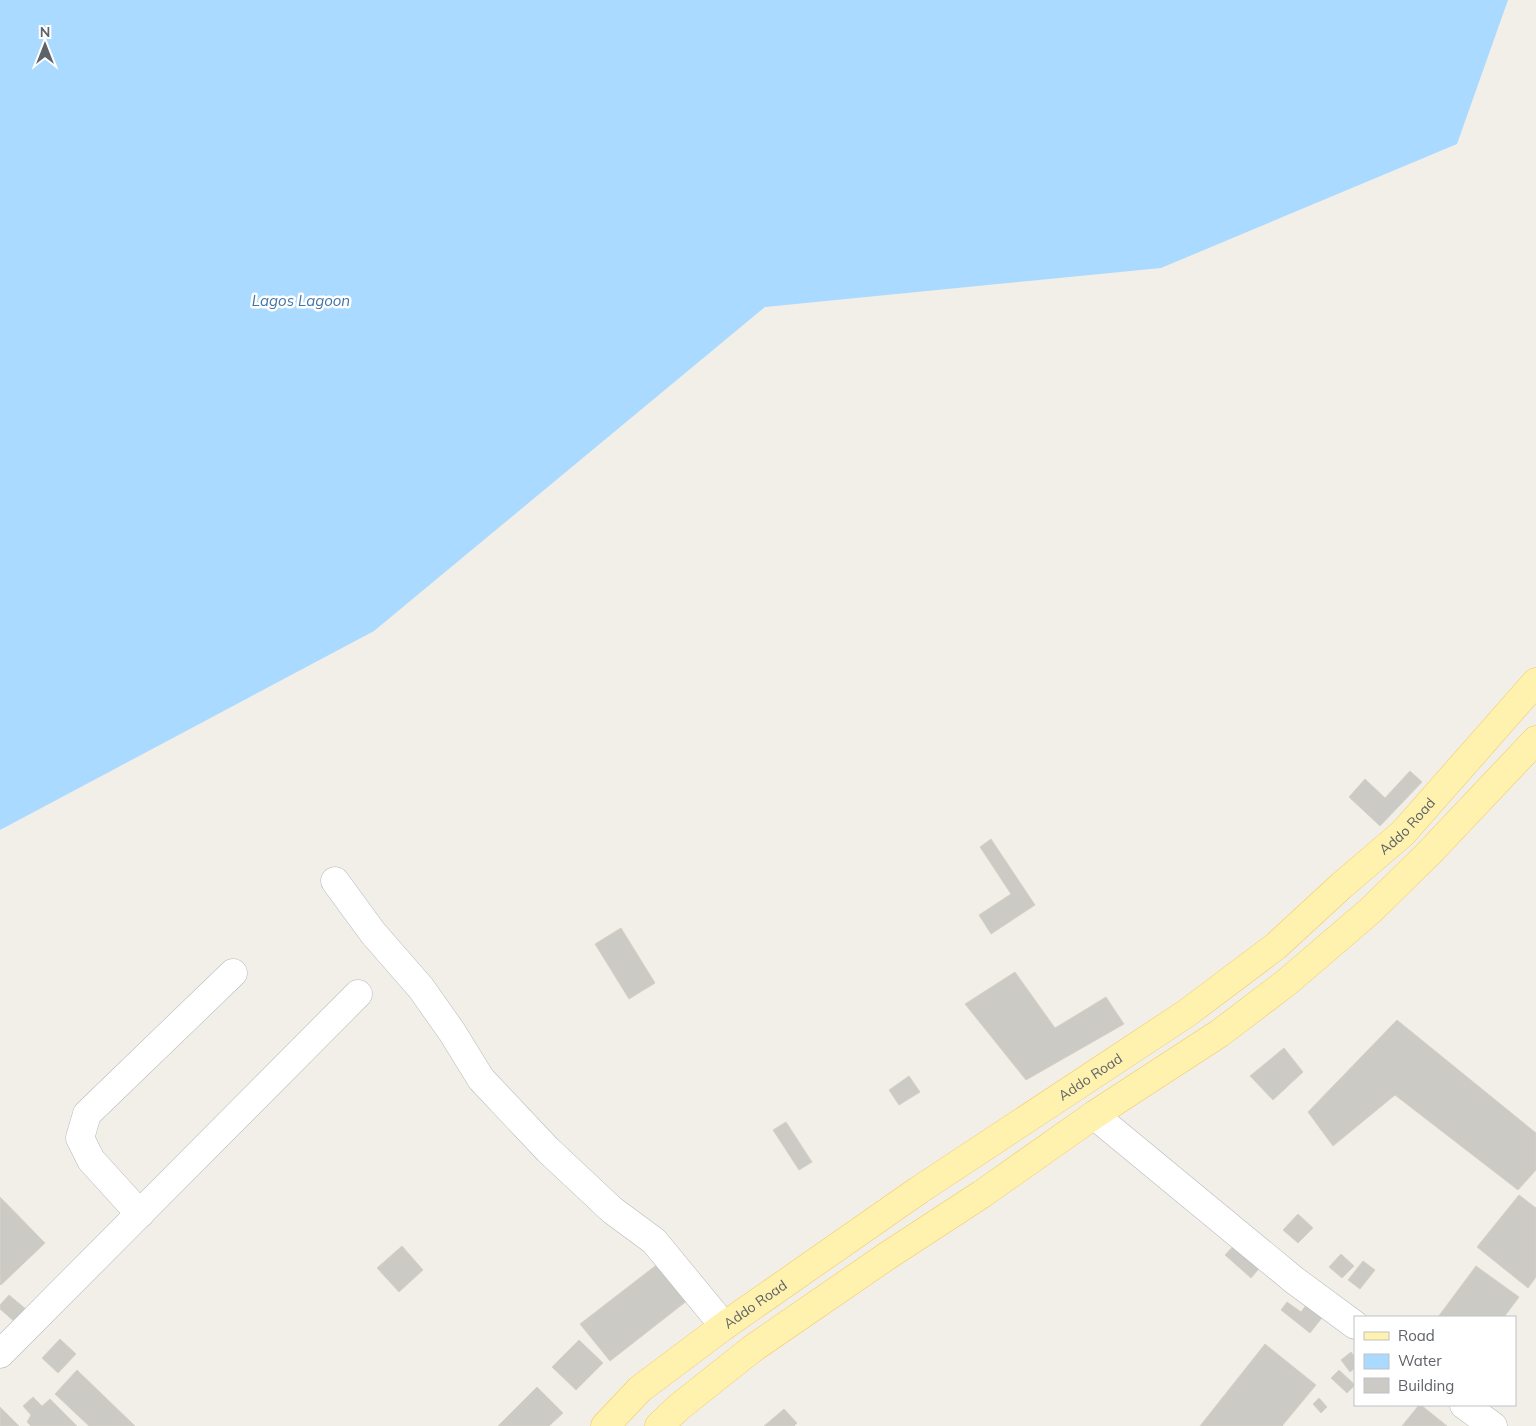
<svg xmlns="http://www.w3.org/2000/svg" width="1536" height="1426" font-family="Mulish,sans-serif">
	<style>
		.water { fill: #aadaff }
		.building { fill: #cccac5; stroke: #d6d1c6 }
		.lines { fill: none; stroke-linecap: round; stroke-linejoin: round }
		.minor-casing { stroke: #b5b8bc; stroke-width: 29 }
		.major-casing { stroke: #f2c960; stroke-width: 29 }
		.minor { stroke: #fff; stroke-width: 28 }
		.major { stroke: #fff2af; stroke-width: 28 }
		.labels { text-anchor: middle; stroke-width: 5; stroke-linejoin: round; paint-order: stroke }
		.street-label { font-size: 14px; fill: #5f6368; stroke: #fff }
		.water-label { font-size: 15px; font-style: italic; fill: #4174aa; stroke: #fff }
	</style>
	<rect width="100%" height="100%" fill="#f1efe8"/>
	<!-- water -->
	<path class="water" d="M 0,0 L 1508,0 L 1457,144 L 1161,268 L 765,307 L 374,631 L 0,830 Z"/>
	<!-- building -->
	<path class="building" d="M 1410,771 L 1422,782 L 1380,826 L 1349,797 L 1365,779 L 1385,798 Z
		M 991,839 L 1035,905 L 991,934 L 979,915 L 1011,894 L 980,847 Z
		M 621,928 L 655,983 L 629,999 L 595,944 Z
		M 1015,972 L 1055,1028 L 1106,997 L 1124,1024 L 1026,1080 L 965,1004 Z
		M 1397,1020 L 1536,1133 L 1536,1170 L 1518,1190 L 1395,1095 L 1333,1146 L 1308,1112 Z
		M 1284,1048 L 1303,1072 L 1273,1100 L 1250,1076 Z
		M 909,1076 L 920,1092 L 899,1105 L 889,1090 Z
		M 786,1122 L 812,1162 L 799,1170 L 773,1130 Z
		M 1519,1195 L 1536,1208 L 1536,1277 L 1528,1288 L 1477,1247 Z
		M 0,1197 L 45,1243 L 1,1285 L 0,1284 Z
		M 1298,1214 L 1313,1228 L 1298,1243 L 1283,1230 Z
		M 1237,1242 L 1263,1264 L 1251,1278 L 1225,1255 Z
		M 402,1246 L 423,1270 L 399,1292 L 377,1268 Z
		M 1341,1254 L 1354,1266 L 1342,1278 L 1329,1267 Z
		M 1363,1261 L 1375,1270 L 1360,1289 L 1348,1280 Z
		M 659,1263 L 688,1300 L 610,1361 L 580,1324 Z
		M 1476,1266 L 1519,1297 L 1504,1317 L 1438,1317 Z
		M 9,1295 L 27,1310 L 16,1323 L 0,1309 L 0,1305 Z
		M 1309,1301 L 1325,1314 L 1310,1333 L 1281,1310 L 1287,1302 L 1301,1312 Z
		M 60,1339 L 76,1354 L 58,1373 L 42,1358 Z
		M 579,1340 L 603,1363 L 576,1390 L 552,1367 Z
		M 1265,1344 L 1316,1385 L 1282,1426 L 1200,1426 Z
		M 1351,1352 L 1355,1357 L 1355,1368 L 1350,1372 L 1341,1360 Z
		M 77,1370 L 135,1426 L 89,1426 L 55,1394 Z
		M 1339,1370 L 1355,1385 L 1347,1393 L 1331,1378 Z
		M 537,1387 L 563,1413 L 549,1426 L 498,1426 Z
		M 33,1397 L 42,1406 L 50,1399 L 77,1426 L 31,1426 L 27,1422 L 31,1415 L 23,1406 Z
		M 1319,1398 L 1327,1407 L 1321,1413 L 1313,1404 Z
		M 1419,1405 L 1421,1405 L 1447,1426 L 1402,1426 Z
		M 0,1407 L 19,1426 L 0,1426 Z
		M 784,1409 L 797,1423 L 794,1426 L 764,1426 Z"/>
	<g class="lines">
		<defs>
			<path id="minor" d="M 335,881 L 373,933 L 421,988 L 452,1032 L 481,1079 L 548,1150 L 595,1194 L 612,1210 L 654,1241 L 724,1326
				M 1094,1115 L 1294,1280 L 1355,1325
				M 140,1214 L 91,1160 L 80,1138 L 87,1114 L 233,973
				M 0,1354 L 358,994
				M 1464,1405 L 1493,1426"/>
			<g id="major">
				<path id="s1" d="M 605,1426 L 640,1389 L 724,1326 L 919,1190 L 1187,1013 L 1276,946 L 1341,886 L 1403,833 L 1536,682"/>
				<path d="M 659,1426 L 679,1407 L 752,1349 L 887,1256 L 982,1194 L 1094,1115 L 1220,1033 L 1287,982 L 1371,910 L 1429,853 L 1536,740"/>
			</g>
		</defs>
		<!-- minor casing -->
		<use href="#minor" class="minor-casing"/>
		<!-- major casing -->
		<use href="#major" class="major-casing"/>
		<!-- minor -->
		<use href="#minor" class="minor"/>
		<!-- major -->
		<use href="#major" class="major"/>
	</g>
	<g class="labels">
		<!-- street labels -->
		<g class="street-label">
			<text dy="5" stroke="none"><textPath href="#s1" startOffset="1004">Addo Road</textPath></text>
			<text dy="5" stroke="none"><textPath href="#s1" startOffset="599">Addo Road</textPath></text>
			<text dy="5" stroke="none"><textPath href="#s1" startOffset="194">Addo Road</textPath></text>
		</g>
		<!-- water labels -->
		<g class="water-label">
			<text x="301" y="306">Lagos Lagoon</text>
		</g>
	</g>
	<!-- legend -->
	<rect x="1354" y="1316" width="162" height="90" fill="#ffffff" stroke="#bfc1c3"/>
	<rect x="1364" y="1332" width="25" height="8" fill="#fff2af" stroke="#bfc1c3"/>
	<text x="1398" y="1341" font-size="15" fill="#5f6368">Road</text>
	<rect x="1364" y="1354" width="25" height="15" fill="#aadaff" stroke="#bfc1c3"/>
	<text x="1398" y="1366" font-size="15" fill="#5f6368">Water</text>
	<rect x="1364" y="1378" width="25" height="15" fill="#cccac5" stroke="#bfc1c3"/>
	<text x="1398" y="1391" font-size="15" fill="#5f6368">Building</text>
	<!-- north arrow -->
	<g transform="translate(45 45)" stroke="#ffffff" stroke-width="4" paint-order="stroke">
	<path d="M0-4L9 19L0 12L-9 19Z" fill="#5f6368"/>
	<text y="-8" font-size="14" font-weight="bold" text-anchor="middle" fill="#5f6368">N</text>
	</g>
</svg>
